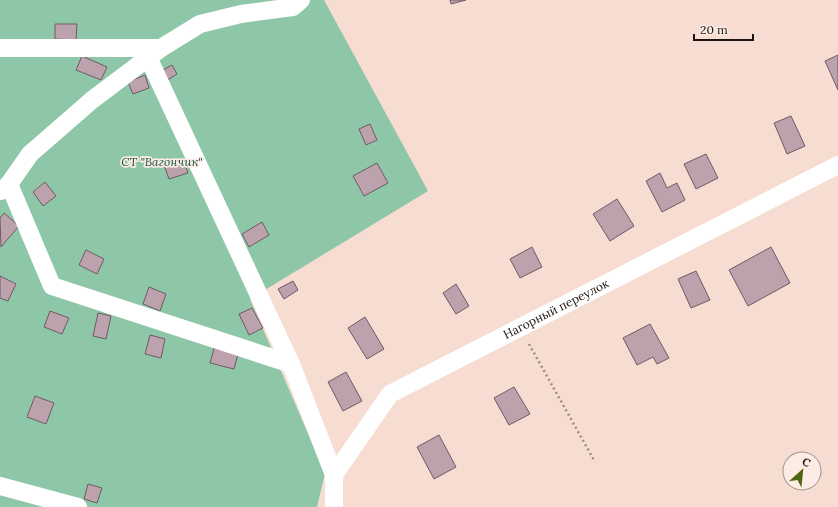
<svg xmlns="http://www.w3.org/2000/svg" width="838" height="507" font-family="Lora,serif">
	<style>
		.green { fill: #8ec6a8 }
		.building { fill: #bba2ad; stroke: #705a63 }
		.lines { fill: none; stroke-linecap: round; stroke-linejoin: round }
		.path { stroke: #a08c85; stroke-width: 2.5; stroke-dasharray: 2 3; stroke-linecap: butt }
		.minor { stroke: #fff; stroke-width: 18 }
		.labels { text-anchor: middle; stroke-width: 3.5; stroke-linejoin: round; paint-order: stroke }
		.park-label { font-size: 12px; font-style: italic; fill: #145238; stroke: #fcece5 }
		.street-label { font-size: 12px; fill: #1c1310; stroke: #fcece5 }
	</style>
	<rect width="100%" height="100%" fill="#f7dcd2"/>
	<!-- green -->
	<path class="green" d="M 0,0 L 324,0 L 428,191 L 250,299 L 325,473 L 317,507 L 0,507 Z"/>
	<!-- building -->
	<path class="building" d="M 450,0 L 466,0 L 451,4 Z
		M 55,24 L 77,24 L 76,40 L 55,39 Z
		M 838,55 L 838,90 L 825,61 Z
		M 82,56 L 107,67 L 101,80 L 76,70 Z
		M 172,65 L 177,74 L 166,81 L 161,71 Z
		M 145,75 L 149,88 L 133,94 L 128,82 Z
		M 791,116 L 805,146 L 787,154 L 774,123 Z
		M 370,124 L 377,140 L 366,145 L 359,129 Z
		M 706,154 L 718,178 L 696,189 L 684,164 Z
		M 183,159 L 188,173 L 169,179 L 164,165 Z
		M 377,163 L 388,183 L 364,196 L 353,176 Z
		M 660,173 L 667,188 L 677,183 L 685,200 L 662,212 L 646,181 Z
		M 45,182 L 56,196 L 43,206 L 33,192 Z
		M 617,199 L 634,226 L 610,241 L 593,214 Z
		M 4,213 L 19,226 L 1,247 L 0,218 Z
		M 262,222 L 269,235 L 249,247 L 242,234 Z
		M 532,247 L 542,267 L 520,278 L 510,259 Z
		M 771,247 L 790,283 L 748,306 L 729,270 Z
		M 86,250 L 104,259 L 97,274 L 79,265 Z
		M 696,271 L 710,300 L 691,308 L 678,279 Z
		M 0,276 L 16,284 L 8,301 L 0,298 Z
		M 293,281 L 298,290 L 284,299 L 278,289 Z
		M 456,284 L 469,306 L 456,314 L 443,293 Z
		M 149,287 L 166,294 L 160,311 L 143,304 Z
		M 252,308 L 263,328 L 249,335 L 239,314 Z
		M 50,311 L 69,318 L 62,334 L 44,327 Z
		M 98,313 L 111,316 L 106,339 L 93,336 Z
		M 365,317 L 384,349 L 367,359 L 348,328 Z
		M 650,324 L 669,358 L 657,364 L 653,357 L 637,365 L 623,338 Z
		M 150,335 L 165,339 L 161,358 L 145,354 Z
		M 214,348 L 238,354 L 234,369 L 210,363 Z
		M 346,372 L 362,401 L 343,411 L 328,382 Z
		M 514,387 L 530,414 L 509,425 L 494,398 Z
		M 35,396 L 54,403 L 46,424 L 27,417 Z
		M 439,435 L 456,467 L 434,479 L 417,447 Z
		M 88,484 L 102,488 L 97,503 L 84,499 Z"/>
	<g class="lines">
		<!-- path -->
		<path class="path" d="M 529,344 L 595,462"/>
		<!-- minor -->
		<g class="minor">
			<path d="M 0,48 L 161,48"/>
			<path d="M 148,57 L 291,364"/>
			<path d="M 9,184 L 52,286 L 291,364 L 334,475"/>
			<path d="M 1,191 L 9,184 L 30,154 L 92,100 L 161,48 L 200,24 L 241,14 L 293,7 L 301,0"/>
			<path d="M 0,486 L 78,507"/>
			<path id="s1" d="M 334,507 L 334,475 L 390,394 L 838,165"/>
		</g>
	</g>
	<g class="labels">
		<!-- park labels -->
		<g class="park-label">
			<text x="162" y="166">СТ "Вагончик"</text>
		</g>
		<!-- street labels -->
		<g class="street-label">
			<text dy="4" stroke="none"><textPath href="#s1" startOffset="317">Нагорный переулок</textPath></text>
		</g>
	</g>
	<!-- north arrow -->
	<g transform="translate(802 471) rotate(27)"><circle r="19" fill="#fcece5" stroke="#a29590"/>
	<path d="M0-3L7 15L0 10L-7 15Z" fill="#506510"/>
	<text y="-6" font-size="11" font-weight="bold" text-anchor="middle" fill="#1c1310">С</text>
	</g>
	<!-- scale -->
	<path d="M694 34v6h59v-6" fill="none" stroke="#1c1310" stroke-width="2"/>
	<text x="700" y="34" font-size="12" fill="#1c1310" stroke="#fcece5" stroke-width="3" paint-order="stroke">20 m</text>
</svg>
